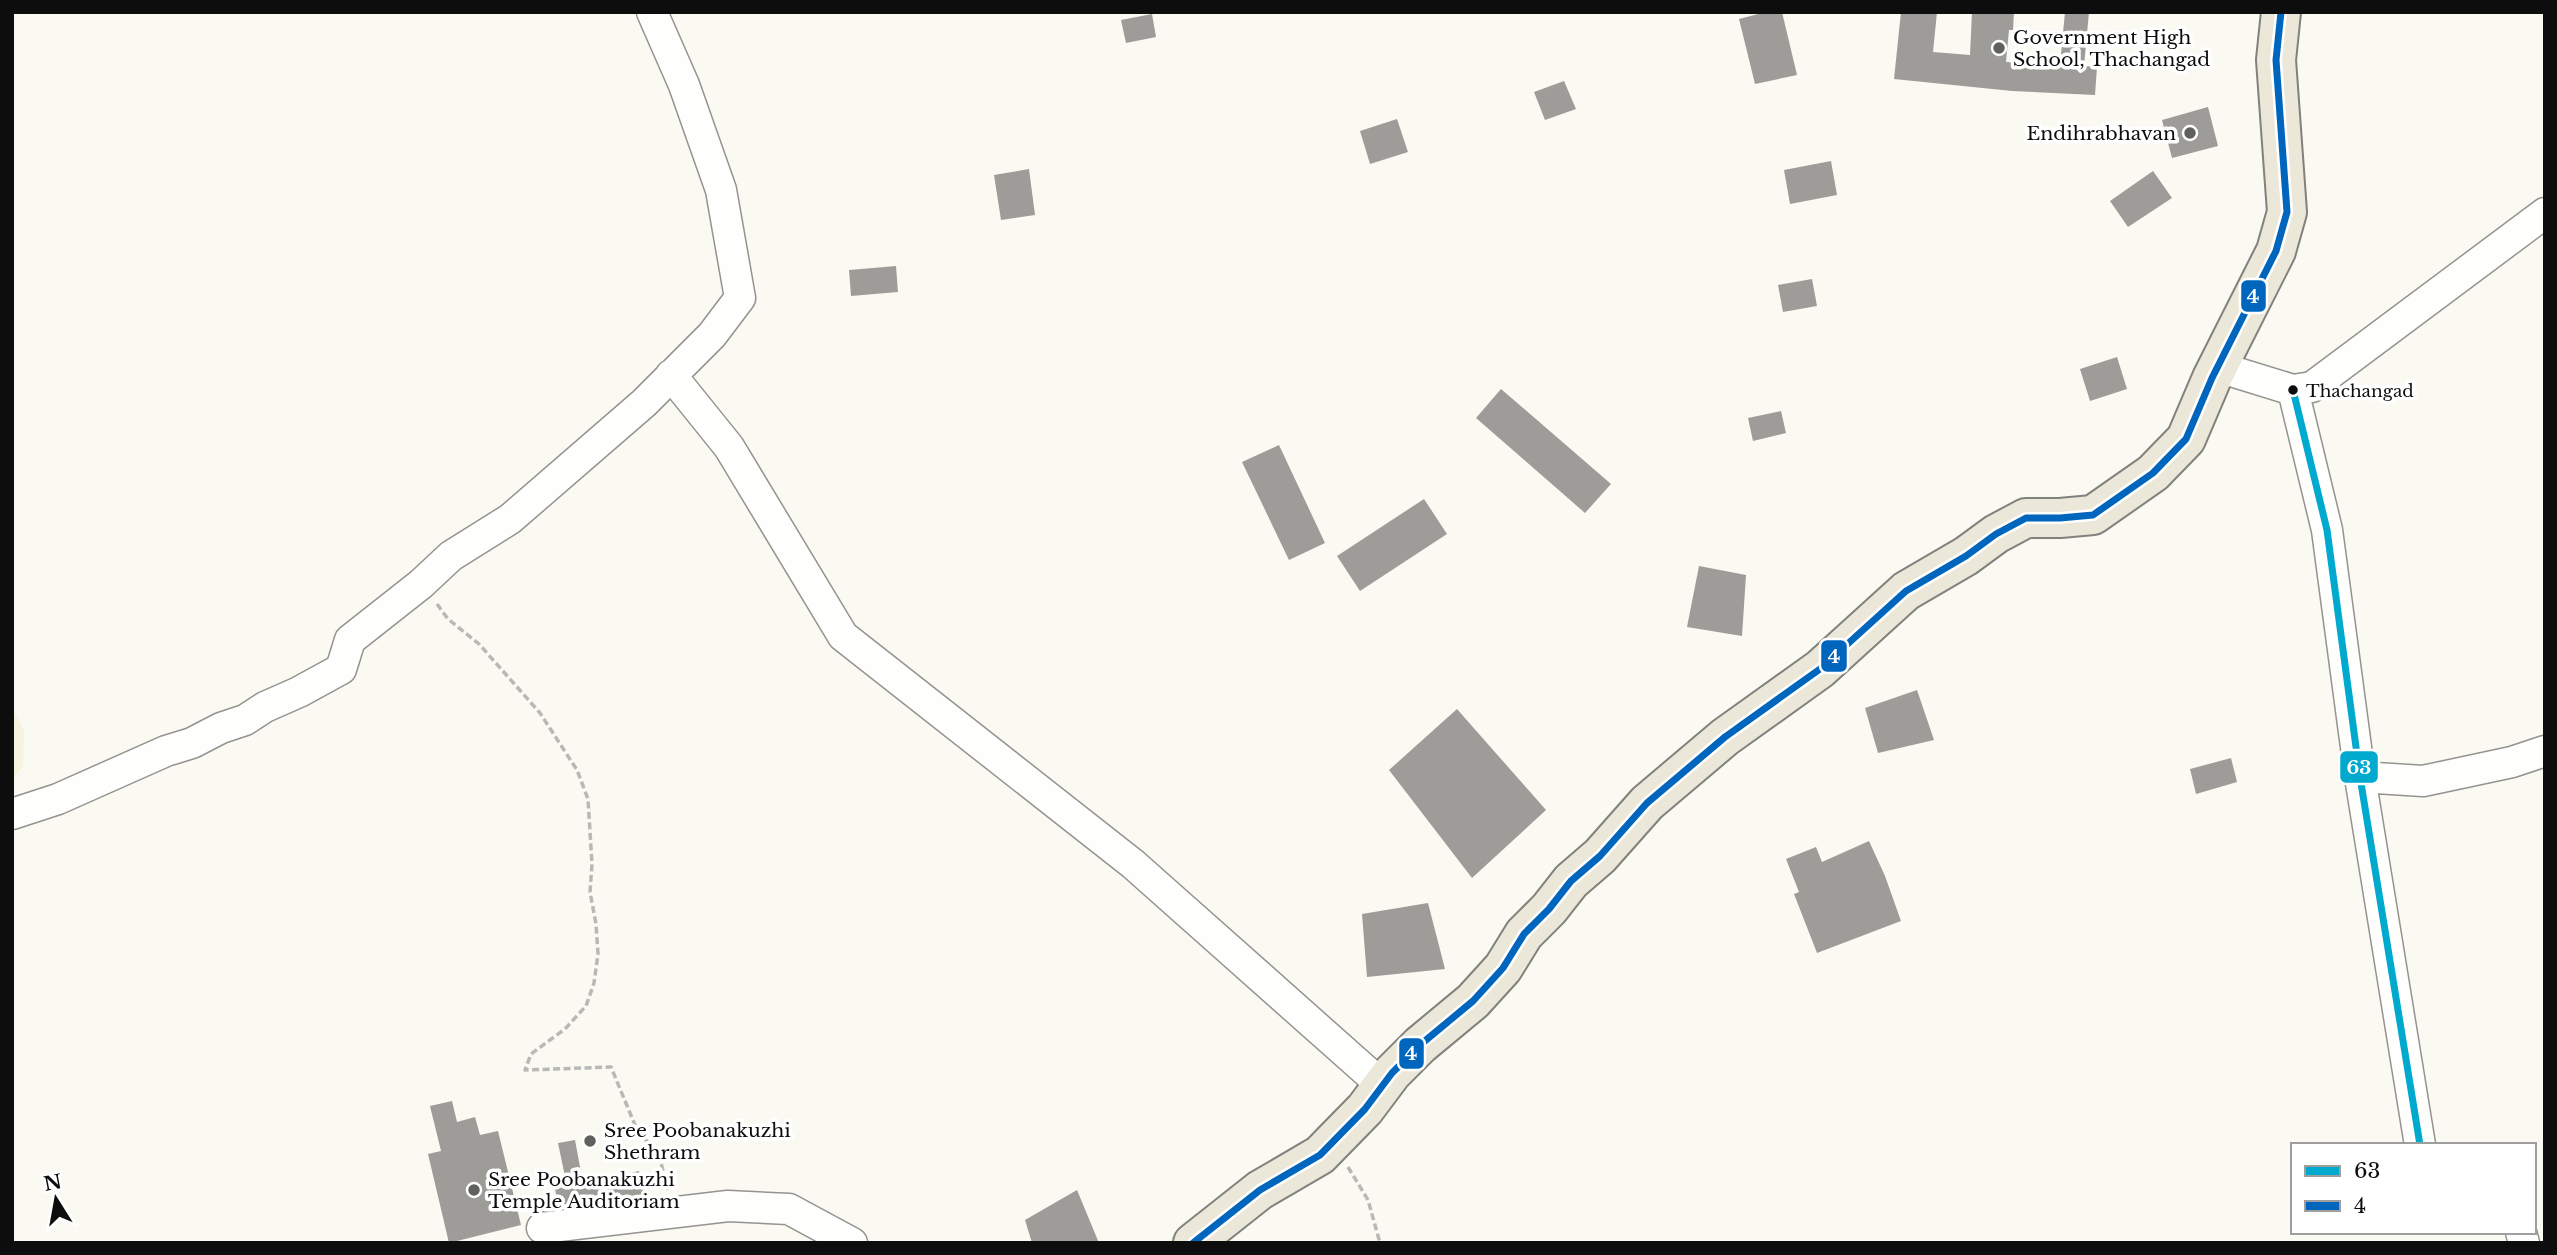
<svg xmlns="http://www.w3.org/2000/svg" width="2557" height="1255" font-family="'Libre Baskerville',serif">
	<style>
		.farmland { fill: #f6f4df }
		.building { fill: #9d9c98 }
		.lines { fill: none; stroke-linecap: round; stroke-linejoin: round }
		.minor-casing { stroke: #949390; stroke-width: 33 }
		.major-casing { stroke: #81817d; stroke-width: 42 }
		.path { stroke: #b8b8b6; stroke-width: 3.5; stroke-dasharray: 7 3.5; stroke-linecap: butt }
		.minor { stroke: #fefefd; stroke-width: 30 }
		.major { stroke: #ebe7d9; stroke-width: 38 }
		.bus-1-casing { stroke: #fff; stroke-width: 12 }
		.bus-2-casing { stroke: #fff; stroke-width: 12 }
		.bus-1 { stroke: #00a9ce; stroke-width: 7 }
		.bus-2 { stroke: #0065bd; stroke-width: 7 }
		.poi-dot { fill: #60605d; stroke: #fff; stroke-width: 2.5 }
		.bus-dot { fill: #0d0d0d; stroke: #fff; stroke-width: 2.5 }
		.labels { text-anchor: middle; stroke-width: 7; stroke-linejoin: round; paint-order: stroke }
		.bus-label { font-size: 17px; fill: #0d0d0d; stroke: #fff; text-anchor: start }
		.poi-label { font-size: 19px; fill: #0d0d0d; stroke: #fff; text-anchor: start }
		.line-badge { stroke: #fff; stroke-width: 2.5 }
		.badge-label { font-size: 19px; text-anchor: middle; font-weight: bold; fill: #fff }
	</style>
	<rect width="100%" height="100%" fill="#faf9f2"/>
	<!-- farmland -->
	<path class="farmland" d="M 12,708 L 24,730 L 23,766 L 12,781 Z"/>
	<!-- building -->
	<path class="building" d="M 1766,12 L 1782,12 L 1797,75 L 1755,84 L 1739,19 Z
		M 1901,12 L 1937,12 L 1933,52 L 1970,55 L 1972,12 L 2014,12 L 2013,30 L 2009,30 L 2006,62 L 2060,65 L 2065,12 L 2089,12 L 2084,66 L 2097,67 L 2095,95 L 2012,91 L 1894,79 Z
		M 1152,14 L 1156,37 L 1126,43 L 1121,20 Z
		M 1564,81 L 1576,109 L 1545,120 L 1534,92 Z
		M 2208,107 L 2218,146 L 2172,158 L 2162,120 Z
		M 1397,119 L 1408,152 L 1370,164 L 1360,131 Z
		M 1831,161 L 1837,195 L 1790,204 L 1784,170 Z
		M 1029,169 L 1035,215 L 1001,220 L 994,175 Z
		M 2153,171 L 2172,198 L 2128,227 L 2110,201 Z
		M 896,266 L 898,292 L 851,296 L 849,270 Z
		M 1812,279 L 1817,306 L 1783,312 L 1778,285 Z
		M 2117,357 L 2127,389 L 2090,401 L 2080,369 Z
		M 1501,389 L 1611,484 L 1585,513 L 1476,418 Z
		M 1781,411 L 1786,433 L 1753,441 L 1748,418 Z
		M 1279,445 L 1325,543 L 1289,560 L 1242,462 Z
		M 1424,499 L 1447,534 L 1360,591 L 1337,556 Z
		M 1699,566 L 1746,575 L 1742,636 L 1687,627 Z
		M 1917,690 L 1934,740 L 1878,753 L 1865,708 Z
		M 1457,709 L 1546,810 L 1472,878 L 1389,770 Z
		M 2231,758 L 2237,782 L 2196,794 L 2190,769 Z
		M 1869,841 L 1885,876 L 1901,921 L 1817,953 L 1794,894 L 1799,892 L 1786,859 L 1816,847 L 1822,862 Z
		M 1428,903 L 1445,969 L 1367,977 L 1362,914 Z
		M 452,1101 L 457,1122 L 475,1117 L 480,1135 L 498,1131 L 521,1225 L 449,1243 L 428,1154 L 441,1151 L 430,1106 Z
		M 575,1140 L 583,1183 L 639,1171 L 644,1196 L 559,1208 L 555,1189 L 567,1186 L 558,1143 Z
		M 1077,1190 L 1099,1243 L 1032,1243 L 1025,1220 Z"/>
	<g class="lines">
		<defs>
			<path id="minor" d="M 2218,367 L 2293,390 L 2312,387 L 2545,213
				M 671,375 L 729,447 L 843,636 L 1133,864 L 1383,1086
				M 2293,390 L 2327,530 L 2360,777 L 2420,1145
				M 2360,777 L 2423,781 L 2512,762 L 2545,751
				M 12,814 L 58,799 L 166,751 L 192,743 L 221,728 L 245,720 L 265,707 L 299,692 L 341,669 L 350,640 L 421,584 L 451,556 L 510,519 L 644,403 L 712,335 L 740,298 L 721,190 L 684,85 L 652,12
				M 542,1228 L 728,1206 L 789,1209 L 852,1243
				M 2521,1232 L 2524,1243"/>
			<path id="major" d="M 1193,1243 L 1260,1190 L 1320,1155 L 1365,1109 L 1392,1073 L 1420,1045 L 1473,1001 L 1503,968 L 1524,934 L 1549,909 L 1571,881 L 1600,856 L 1647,803 L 1725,737 L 1820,669 L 1906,591 L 1966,556 L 1996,534 L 2026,518 L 2060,518 L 2093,515 L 2153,473 L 2186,439 L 2212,378 L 2276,251 L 2287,212 L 2276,60 L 2281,12"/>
		</defs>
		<!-- minor casing -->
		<use href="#minor" class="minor-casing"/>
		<!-- major casing -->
		<use href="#major" class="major-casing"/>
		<!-- path -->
		<path class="path" d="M 437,604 L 448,619 L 479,644 L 540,713 L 577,770 L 588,799 L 592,864 L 590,892 L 596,924 L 598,954 L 594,983 L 586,1006 L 565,1029 L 531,1054 L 525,1070 L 611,1067 L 635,1125 L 660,1159 L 668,1190
			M 1348,1167 L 1368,1200 L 1380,1243"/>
		<!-- minor -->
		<use href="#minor" class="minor"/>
		<!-- major -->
		<use href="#major" class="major"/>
		<defs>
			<path id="bus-1" d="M 2293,390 L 2327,530 L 2360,777 L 2420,1145"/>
			<path id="bus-2" d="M 1193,1243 L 1260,1190 L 1320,1155 L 1365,1109 L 1392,1073 L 1420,1045 L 1473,1001 L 1503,968 L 1524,934 L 1549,909 L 1571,881 L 1600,856 L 1647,803 L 1725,737 L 1820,669 L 1906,591 L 1966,556 L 1996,534 L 2026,518 L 2060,518 L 2093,515 L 2153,473 L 2186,439 L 2212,378 L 2276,251 L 2287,212 L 2276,60 L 2281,12"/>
		</defs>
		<!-- bus-1 casing -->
		<use href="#bus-1" class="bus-1-casing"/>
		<!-- bus-2 casing -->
		<use href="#bus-2" class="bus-2-casing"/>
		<!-- bus-1 -->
		<use href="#bus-1" class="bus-1"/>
		<!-- bus-2 -->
		<use href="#bus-2" class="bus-2"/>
	</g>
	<!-- markers -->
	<g class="poi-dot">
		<circle cx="1999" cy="48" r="7"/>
		<circle cx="2190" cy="133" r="7"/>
		<circle cx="590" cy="1141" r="7"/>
		<circle cx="474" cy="1190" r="7"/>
	</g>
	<circle class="bus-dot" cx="2293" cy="390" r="6"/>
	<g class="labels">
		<!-- bus labels -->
		<g class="bus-label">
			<text x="2306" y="397">Thachangad</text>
		</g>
		<!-- poi labels -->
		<g class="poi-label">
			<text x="2013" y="44">Government High<tspan x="2013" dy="22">School, Thachangad</tspan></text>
			<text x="2176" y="140" text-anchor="end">Endihrabhavan</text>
			<text x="604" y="1137">Sree Poobanakuzhi<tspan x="604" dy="22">Shethram</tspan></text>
			<text x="488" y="1186">Sree Poobanakuzhi<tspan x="488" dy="22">Temple Auditoriam</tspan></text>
		</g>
	</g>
	<g class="line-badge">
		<rect x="2240" y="279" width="27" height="34" rx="7" fill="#0065bd"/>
		<rect x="1820" y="639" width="28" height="34" rx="7" fill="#0065bd"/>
		<rect x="2339" y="750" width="40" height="34" rx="7" fill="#00a9ce"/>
		<rect x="1398" y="1037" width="27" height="33" rx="7" fill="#0065bd"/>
	</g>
	<g class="badge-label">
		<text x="2253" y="303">4</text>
		<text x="1834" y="663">4</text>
		<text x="2359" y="774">63</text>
		<text x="1411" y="1060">4</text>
	</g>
	<!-- border -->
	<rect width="2557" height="1255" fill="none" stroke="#0d0d0d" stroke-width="28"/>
	<!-- legend -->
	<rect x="2291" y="1143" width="245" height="91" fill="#ffffff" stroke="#9e9e9e" stroke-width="2"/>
	<rect x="2305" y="1166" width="35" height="10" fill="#00a9ce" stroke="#9e9e9e" stroke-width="2"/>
	<text x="2354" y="1178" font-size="21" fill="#0d0d0d">63</text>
	<rect x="2305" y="1201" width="35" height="10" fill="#0065bd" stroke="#9e9e9e" stroke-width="2"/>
	<text x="2354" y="1213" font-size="21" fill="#0d0d0d">4</text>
	<!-- north arrow -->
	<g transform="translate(56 1199) rotate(349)" stroke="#ffffff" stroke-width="5" paint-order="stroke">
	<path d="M0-5L12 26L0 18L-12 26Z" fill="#0d0d0d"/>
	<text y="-10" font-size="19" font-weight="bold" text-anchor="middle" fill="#0d0d0d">N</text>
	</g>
</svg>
